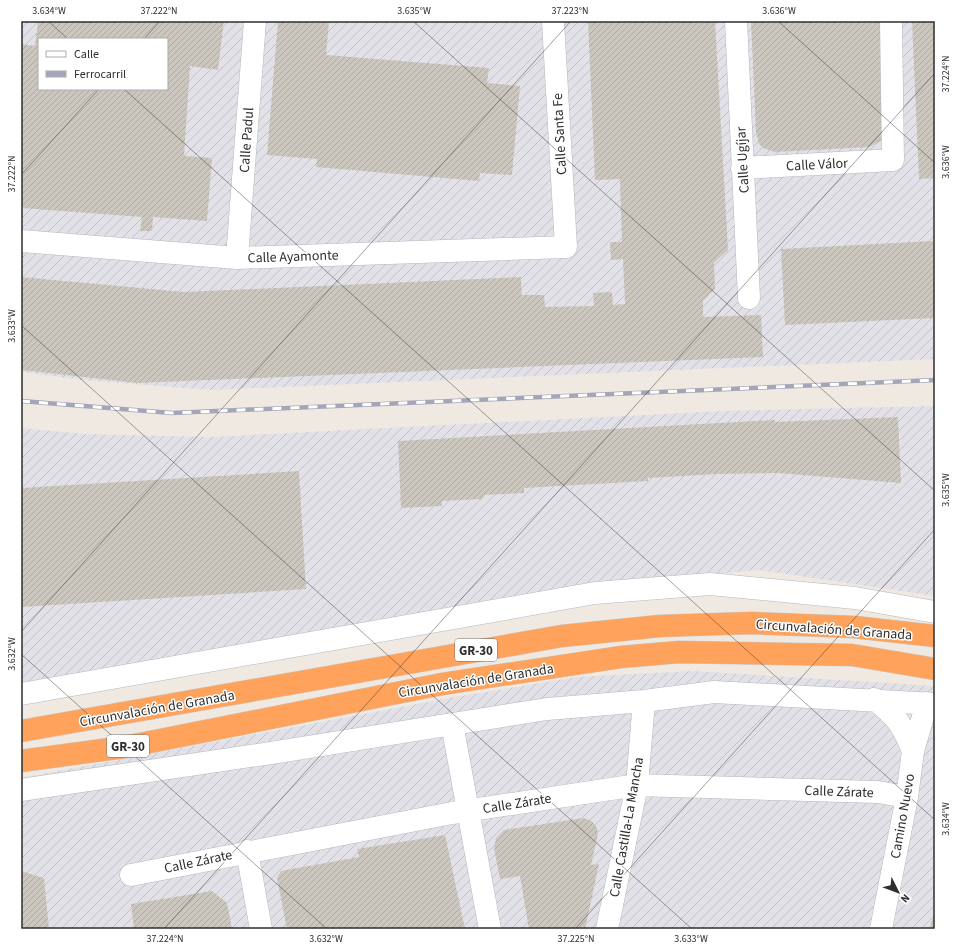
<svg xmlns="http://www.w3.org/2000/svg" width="956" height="950" font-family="'Source Sans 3',sans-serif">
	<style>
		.industrial { fill: url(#industrial-furrows); fill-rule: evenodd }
		.building { fill: url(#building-hatch); fill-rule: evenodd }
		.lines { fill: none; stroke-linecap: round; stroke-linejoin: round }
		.minor-casing { stroke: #b4b7c1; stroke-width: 23 }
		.highway-casing { stroke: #c9c9c9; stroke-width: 23 }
		.minor { stroke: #fff; stroke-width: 22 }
		.highway { stroke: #ffa35c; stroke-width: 22 }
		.rail-casing { stroke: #a3a6b8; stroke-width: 4.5 }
		.rail { stroke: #fff; stroke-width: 3; stroke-dasharray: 9; stroke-linecap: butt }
		.ticks { fill: none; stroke: #2e2e2e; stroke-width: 1; stroke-opacity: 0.45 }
		.labels { text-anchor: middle; stroke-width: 3; stroke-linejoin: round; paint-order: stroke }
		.shield { fill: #fff; stroke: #6d6d6d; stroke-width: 1 }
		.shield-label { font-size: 13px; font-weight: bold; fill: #2e2e2e }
		.street-label { font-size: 14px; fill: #2e2e2e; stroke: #fff }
		.neatline { fill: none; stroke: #2e2e2e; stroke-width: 1.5 }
		.ticks-label { font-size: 10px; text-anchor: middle; fill: #2e2e2e }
	</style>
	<defs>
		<pattern id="industrial-furrows" width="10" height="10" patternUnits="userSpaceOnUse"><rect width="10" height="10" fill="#e3e1e8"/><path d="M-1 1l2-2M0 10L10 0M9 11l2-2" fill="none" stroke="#c3c1c7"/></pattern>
		<pattern id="building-hatch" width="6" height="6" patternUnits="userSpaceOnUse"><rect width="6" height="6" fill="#cbc7bf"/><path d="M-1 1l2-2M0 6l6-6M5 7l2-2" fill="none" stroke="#afaba4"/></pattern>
	</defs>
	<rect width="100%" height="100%" fill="#efe9e1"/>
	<!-- industrial -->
	<path class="industrial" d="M 21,21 L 935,21 L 935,359 L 212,390 L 82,380 L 21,372 ZM 39,39 L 167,39 L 167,89 L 39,89 Z
		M 935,406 L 935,596 L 758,570 L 624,583 L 21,683 L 21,428 L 85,434 L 212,437 L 722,411 Z
		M 694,671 L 935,686 L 935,929 L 21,929 L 21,778 L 449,698 L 576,677 Z"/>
	<!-- building -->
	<path class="building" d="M 38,21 L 224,21 L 218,70 L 190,66 L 184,156 L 212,158 L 207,221 L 153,217 L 152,231 L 140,231 L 142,217 L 21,208 L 21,44 L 35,46 ZM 39,39 L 167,39 L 167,89 L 39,89 Z
		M 278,21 L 329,21 L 326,55 L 489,68 L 487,83 L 520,86 L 512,175 L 480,173 L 479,181 L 316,167 L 317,159 L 267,155 Z
		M 588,21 L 715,21 L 728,250 L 714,263 L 715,289 L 703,301 L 703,317 L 761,315 L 763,357 L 137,383 L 21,370 L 21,277 L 184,292 L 521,277 L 522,304 L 522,295 L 544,295 L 545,307 L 594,306 L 593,293 L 612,292 L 613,305 L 625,304 L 623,259 L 611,260 L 610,242 L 622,242 L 620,179 L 595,180 Z
		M 751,21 L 882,21 L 883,139 L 881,141 L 869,147 L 775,152 L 763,148 L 759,144 L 756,132 Z
		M 912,21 L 935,21 L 935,178 L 919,179 Z
		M 933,241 L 935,318 L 785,325 L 781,249 Z
		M 898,417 L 901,483 L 778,473 L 717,474 L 648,478 L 648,481 L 524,488 L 524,493 L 483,495 L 483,499 L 442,501 L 442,506 L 401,508 L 398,441 L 775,420 L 775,422 Z
		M 299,471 L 306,589 L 21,607 L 21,488 Z
		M 583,818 L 592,821 L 597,828 L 598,834 L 591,865 L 599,864 L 585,929 L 529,929 L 520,876 L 500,879 L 494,848 L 496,838 L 504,830 Z
		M 445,835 L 465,929 L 287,929 L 277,878 L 281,871 L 359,857 L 357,849 Z
		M 21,871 L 44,878 L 49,929 L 21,929 Z
		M 212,891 L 227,903 L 232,929 L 134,929 L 131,904 Z
		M 935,912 L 935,929 L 929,929 Z"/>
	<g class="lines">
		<defs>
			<path id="minor" d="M 736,21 L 749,298
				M 742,168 L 893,160 L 891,21
				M 21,241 L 237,258 L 566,247 L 553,21
				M 237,258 L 255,21
				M 21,694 L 595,593 L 710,584 L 855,598 L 935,612
				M 874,699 C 897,717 902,724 913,751
				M 452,724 L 490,929
				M 21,790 L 271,753 L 547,709 L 644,701 L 714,692 L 935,704
				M 247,851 L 261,929
				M 131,875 L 452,813 L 637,785 L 878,792 L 907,797
				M 607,929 L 637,785 L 644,701
				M 881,929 L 907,797 L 913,751 L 927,703"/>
			<path id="highway" d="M 21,731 L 562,636 L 660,626 L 751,623 L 854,627 L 935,636
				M 21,761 L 125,747 L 442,684 L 621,657 L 679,652 L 852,655 L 935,669"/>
		</defs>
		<!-- minor casing -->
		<use href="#minor" class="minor-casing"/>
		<!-- highway casing -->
		<use href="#highway" class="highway-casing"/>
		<!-- minor -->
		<use href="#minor" class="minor"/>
		<!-- highway -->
		<use href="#highway" class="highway"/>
		<defs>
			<path id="rail" d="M 21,401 L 172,413 L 935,380"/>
		</defs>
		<!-- rail casing -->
		<use href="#rail" class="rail-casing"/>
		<!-- rail -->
		<use href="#rail" class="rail"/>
	</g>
	<!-- ticks -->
	<path class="ticks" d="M 48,21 L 68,39M 413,21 L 935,491M 778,21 L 935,163M 144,39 L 160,21M 124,89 L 935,820M 21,175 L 99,89M 21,325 L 692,929M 21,632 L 571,21M 21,654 L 327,929M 164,929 L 935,73M 575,929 L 935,529"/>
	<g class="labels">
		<!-- shield labels -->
		<g class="shield">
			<rect x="455" y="639" width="42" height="22" rx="3"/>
			<rect x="107" y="735" width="42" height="22" rx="3"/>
		</g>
		<g class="shield-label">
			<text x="476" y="655">GR-30</text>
			<text x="128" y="751">GR-30</text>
		</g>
		<!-- street labels -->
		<g class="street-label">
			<text transform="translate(559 134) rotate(-93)" y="5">Calle Santa Fe</text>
			<text transform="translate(246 140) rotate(-86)" y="5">Calle Padul</text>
			<text transform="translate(742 160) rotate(-93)" y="5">Calle Ugíjar</text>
			<text transform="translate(817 164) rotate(-3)" y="5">Calle Válor</text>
			<text transform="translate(293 256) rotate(-2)" y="5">Calle Ayamonte</text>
			<text transform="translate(834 629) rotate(4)" y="5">Circunvalación de Granada</text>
			<text transform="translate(476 680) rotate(-9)" y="5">Circunvalación de Granada</text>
			<text transform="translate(157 708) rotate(-10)" y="5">Circunvalación de Granada</text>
			<text transform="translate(839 791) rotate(2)" y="5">Calle Zárate</text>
			<text transform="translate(517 803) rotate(-9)" y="5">Calle Zárate</text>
			<text transform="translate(902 816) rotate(-80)" y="5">Camino Nuevo</text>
			<text transform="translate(626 827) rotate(-80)" y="5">Calle Castilla-La Mancha</text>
			<text transform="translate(198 861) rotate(-12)" y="5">Calle Zárate</text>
		</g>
	</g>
	<!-- border -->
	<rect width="956" height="950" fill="none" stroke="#ffffff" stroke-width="44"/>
	<!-- legend -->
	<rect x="38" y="38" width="130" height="52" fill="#ffffff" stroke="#ababab"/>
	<rect x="46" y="51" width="20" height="6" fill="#ffffff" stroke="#ababab"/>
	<text x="74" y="58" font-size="12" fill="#2e2e2e">Calle</text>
	<rect x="46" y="71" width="20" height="6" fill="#a3a6b8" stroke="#ababab"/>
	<text x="74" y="78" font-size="12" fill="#2e2e2e">Ferrocarril</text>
	<!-- north arrow -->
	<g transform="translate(898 892) rotate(132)" stroke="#ffffff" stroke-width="3" paint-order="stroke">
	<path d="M0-3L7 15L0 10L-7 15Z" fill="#2e2e2e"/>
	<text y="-6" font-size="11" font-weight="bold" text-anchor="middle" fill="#2e2e2e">N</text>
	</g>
	<rect x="22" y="22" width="912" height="906" class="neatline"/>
	<g class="ticks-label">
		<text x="49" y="14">3.634°W</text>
		<text x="159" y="14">37.222°N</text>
		<text x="414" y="14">3.635°W</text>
		<text x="570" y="14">37.223°N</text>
		<text x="779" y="14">3.636°W</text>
		<text transform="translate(945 74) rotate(-90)" y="4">37.224°N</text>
		<text transform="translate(945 162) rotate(-90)" y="4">3.636°W</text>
		<text transform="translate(11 174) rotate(-90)" y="4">37.222°N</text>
		<text transform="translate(11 326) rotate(-90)" y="4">3.633°W</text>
		<text transform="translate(945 490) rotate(-90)" y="4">3.635°W</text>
		<text transform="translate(11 654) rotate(-90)" y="4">3.632°W</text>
		<text transform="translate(945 819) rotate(-90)" y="4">3.634°W</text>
		<text x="165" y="942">37.224°N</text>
		<text x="326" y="942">3.632°W</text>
		<text x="576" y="942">37.225°N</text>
		<text x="691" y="942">3.633°W</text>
	</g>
</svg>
